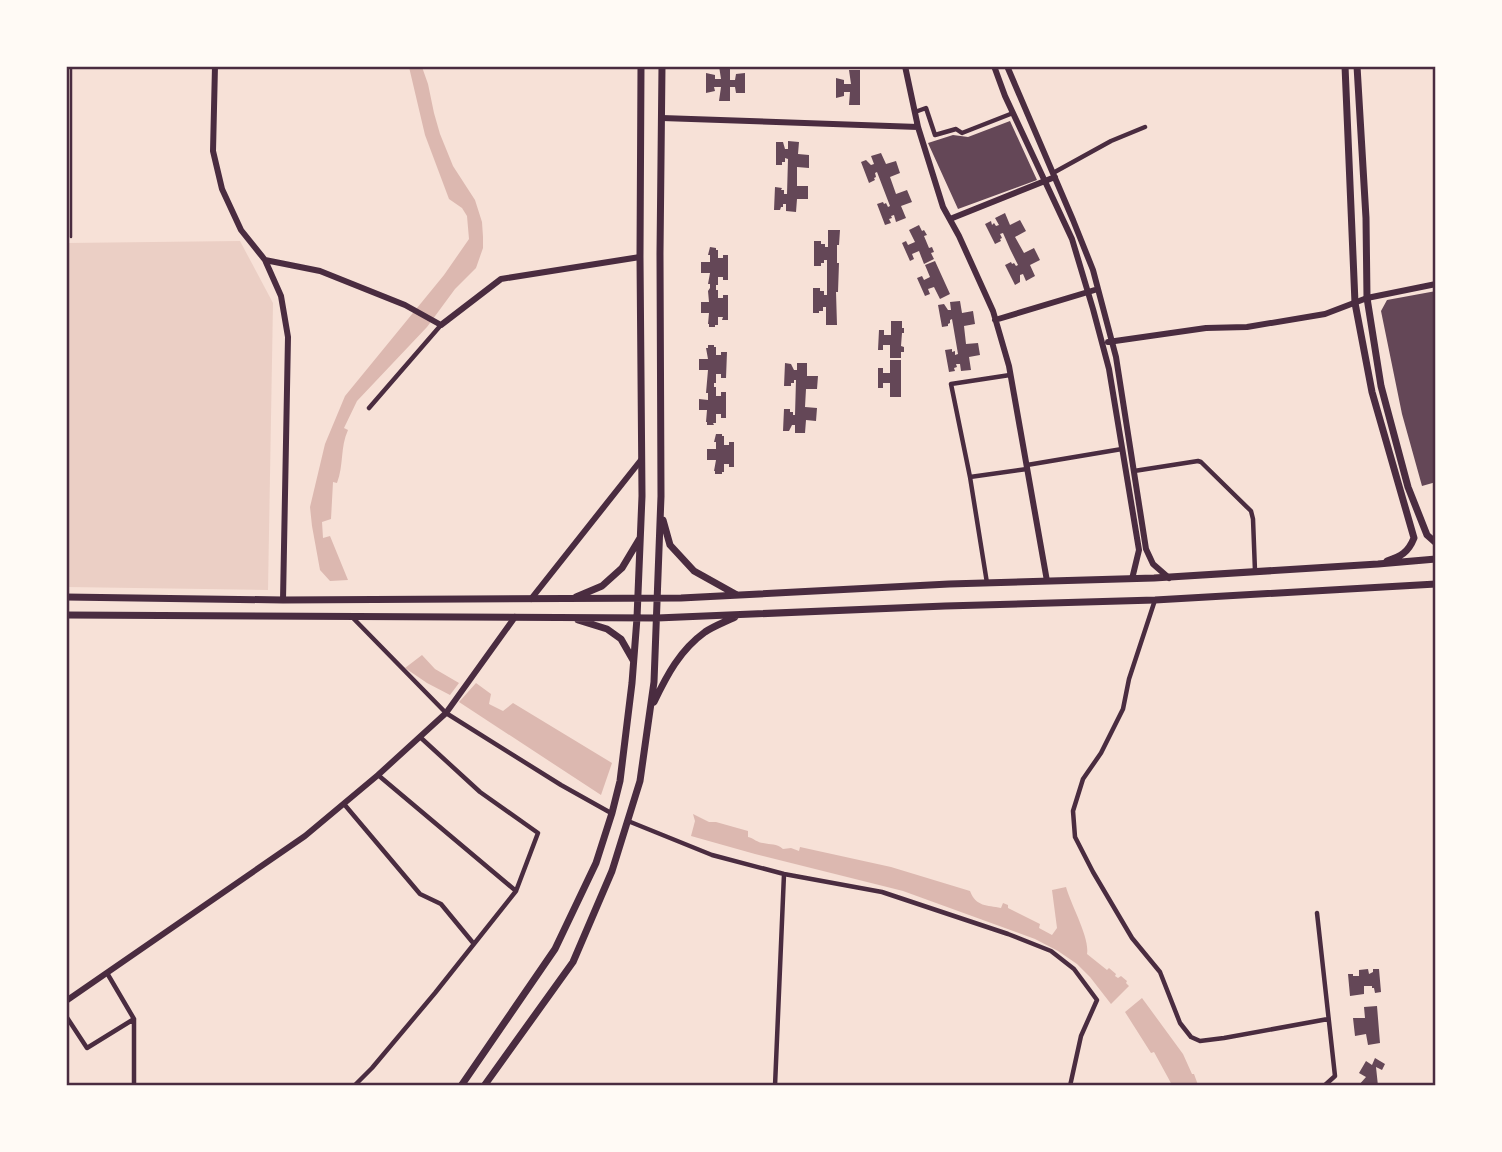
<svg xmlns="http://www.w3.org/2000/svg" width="1502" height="1152" font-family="'Zilla Slab',serif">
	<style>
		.green { fill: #ebcfc5 }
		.water { fill: #dcb8b0 }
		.building { fill: #644757 }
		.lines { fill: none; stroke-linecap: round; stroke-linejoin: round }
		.service { stroke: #4a2c40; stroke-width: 2.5 }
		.minor { stroke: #4a2c40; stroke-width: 4.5 }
		.tertiary { stroke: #4a2c40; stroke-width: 6 }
		.secondary { stroke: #4a2c40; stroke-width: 7 }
		.neatline { fill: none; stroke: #4a2c40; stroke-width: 2.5 }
	</style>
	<rect width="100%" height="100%" fill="#f7e1d7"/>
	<!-- green -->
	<path class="green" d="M 240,241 L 273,303 L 268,590 L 67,587 L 67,243 Z"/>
	<!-- water -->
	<path class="water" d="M 409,67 L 422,67 L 428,84 L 434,113 L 440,134 L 453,166 L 475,200 L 482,222 L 483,237 L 483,248 L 476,268 L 455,289 L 427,327 L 357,401 L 344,428 L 348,430 C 340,447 344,465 337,483 L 333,482 L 331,519 L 322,522 L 323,538 L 330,536 L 348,580 L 330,581 L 320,570 L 312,526 L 310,507 L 325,444 L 345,396 L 444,275 L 469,239 L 467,216 L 462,208 L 449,199 L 425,135 Z
		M 422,655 L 435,669 L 459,683 L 450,695 L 427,683 L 405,668 Z
		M 476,683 L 491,694 L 489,704 L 503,711 L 513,703 L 612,763 L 601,795 L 459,702 Z
		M 693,814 L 709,822 L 716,822 L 748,831 L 748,837 C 753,838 758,843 763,843 C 771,845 776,843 783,849 L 791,848 L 799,851 L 800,847 L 891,867 L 970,891 C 976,907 987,905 1001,908 L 1003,903 L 1008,905 L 1008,908 L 1040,924 L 1039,928 L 1052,935 L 1057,928 L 1052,890 L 1066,887 C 1071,905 1090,938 1087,954 L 1107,970 L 1109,968 L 1116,974 L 1115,976 L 1118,978 L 1121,976 L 1127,981 L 1126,983 L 1129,986 L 1111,1004 L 1090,977 L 1077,964 L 1058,951 L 1035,939 L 903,891 L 755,854 L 691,836 L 695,821 Z
		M 1142,998 L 1183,1054 L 1192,1074 L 1194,1074 L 1198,1085 L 1172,1085 L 1154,1052 L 1151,1053 L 1125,1012 Z"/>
	<!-- building -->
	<path class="building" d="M 719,66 L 730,66 L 730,80 L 735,80 L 736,74 L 745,73 L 745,93 L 736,93 L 735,87 L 730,87 L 730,101 L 719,101 L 721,87 L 714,87 L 715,91 L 706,93 L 706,73 L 715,75 L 715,79 L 721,79 Z
		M 849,70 L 860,70 L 860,105 L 849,105 L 850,92 L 844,92 L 844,96 L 836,98 L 836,78 L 844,80 L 844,84 L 851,84 Z
		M 1010,121 L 1037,180 L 958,209 L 928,143 L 953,135 L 968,137 Z
		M 788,141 L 799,142 L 798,154 L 809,155 L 809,168 L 797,167 L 797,186 L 808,186 L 808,199 L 797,199 L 796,212 L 786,211 L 786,204 L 783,204 L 783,207 L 781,207 L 780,210 L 774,210 L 775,187 L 782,188 L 781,190 L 784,190 L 784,194 L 787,194 L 788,159 L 785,158 L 785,162 L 782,162 L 782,165 L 776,165 L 776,142 L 783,142 L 785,149 L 788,149 Z
		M 881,153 L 886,164 L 896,161 L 900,173 L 890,177 L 896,194 L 907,190 L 912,202 L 901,206 L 906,218 L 896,222 L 894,215 L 891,216 L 892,218 L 889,219 L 891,223 L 885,225 L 877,204 L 883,202 L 884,204 L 886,203 L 888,207 L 890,206 L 877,172 L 875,173 L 876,177 L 874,178 L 875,180 L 869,183 L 861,162 L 866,160 L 871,165 L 874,164 L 871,156 Z
		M 1005,213 L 1010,225 L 1020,220 L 1026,231 L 1015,237 L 1024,253 L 1034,248 L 1040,260 L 1030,265 L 1035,276 L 1026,281 L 1023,274 L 1020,275 L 1020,282 L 1015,285 L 1005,265 L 1011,262 L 1012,264 L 1014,263 L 1016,266 L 1018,265 L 1010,249 L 1003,233 L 1000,234 L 1002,238 L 1000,239 L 1001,241 L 995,244 L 985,224 L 991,221 L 992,225 L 994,223 L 996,226 L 999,225 L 995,218 Z
		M 919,225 L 922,231 L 924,230 L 927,235 L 924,236 L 929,248 L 932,247 L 934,252 L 931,253 L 934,259 L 924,264 L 919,251 L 912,254 L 914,259 L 910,261 L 902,243 L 906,241 L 908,245 L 915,242 L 909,230 Z
		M 828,230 L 840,230 L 839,245 L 837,245 L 837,263 L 839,263 L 838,292 L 836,292 L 837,325 L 826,325 L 826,307 L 823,307 L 823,311 L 819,311 L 819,313 L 813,313 L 813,288 L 820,288 L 820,291 L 824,291 L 824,295 L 827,295 L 827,260 L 824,260 L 824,263 L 821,263 L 821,266 L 814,266 L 814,241 L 821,241 L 821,244 L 825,244 L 825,247 L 828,247 Z
		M 710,247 L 716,248 L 716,250 L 718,250 L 718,258 L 723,258 L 723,255 L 728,255 L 728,280 L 723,280 L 723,277 L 718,277 L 718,285 L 716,285 L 716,290 L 718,290 L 718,298 L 723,298 L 723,295 L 728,295 L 728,320 L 722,320 L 723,317 L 718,317 L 718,325 L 715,325 L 715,327 L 709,327 L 709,324 L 708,324 L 709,313 L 701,313 L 701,302 L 709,302 L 708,291 L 710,288 L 710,284 L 708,284 L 710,273 L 701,273 L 701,262 L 710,262 L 710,255 L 708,255 Z
		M 935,261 L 950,294 L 940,299 L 934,287 L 928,289 L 930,294 L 925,296 L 917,278 L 922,276 L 924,280 L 930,277 L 925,265 Z
		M 1436,291 L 1436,482 L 1422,486 L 1402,414 L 1381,311 L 1387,300 Z
		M 960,301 L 962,313 L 973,311 L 975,324 L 964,326 L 966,344 L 978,343 L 980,355 L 969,357 L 971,370 L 961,371 L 960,364 L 956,364 L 957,367 L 954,368 L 955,371 L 949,372 L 945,350 L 952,349 L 952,352 L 955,351 L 955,355 L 958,354 L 952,319 L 950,320 L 950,323 L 948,324 L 948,326 L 942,327 L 938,305 L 944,304 L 948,310 L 951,310 L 950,302 Z
		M 891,321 L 902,321 L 902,328 L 904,328 L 904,333 L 902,333 L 901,346 L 904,347 L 904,352 L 901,352 L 901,358 L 890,358 L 890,345 L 883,345 L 883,350 L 878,350 L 879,330 L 884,330 L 884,335 L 891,335 Z
		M 708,345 L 714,345 L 714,347 L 716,347 L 716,355 L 721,355 L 721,352 L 727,352 L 726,378 L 721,378 L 721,374 L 716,374 L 716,383 L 714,383 L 714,387 L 716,387 L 716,396 L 721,396 L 721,392 L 726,392 L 726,418 L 721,418 L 721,414 L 716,414 L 716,423 L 713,423 L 714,425 L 707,425 L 707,422 L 706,422 L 707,410 L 699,410 L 699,399 L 708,400 L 708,393 L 706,393 L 708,370 L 699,370 L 699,359 L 708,359 L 706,348 L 708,348 Z
		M 890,360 L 901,360 L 901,397 L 890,397 L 890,383 L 883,383 L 883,388 L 878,388 L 878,368 L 883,368 L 883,373 L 890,373 Z
		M 785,363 L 791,364 L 794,370 L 797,370 L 797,363 L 807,363 L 807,376 L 818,376 L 817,389 L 806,389 L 805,407 L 817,408 L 816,421 L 806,420 L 805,433 L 795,433 L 795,425 L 792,425 L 789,431 L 783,431 L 784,409 L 790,409 L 790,412 L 793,412 L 793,415 L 795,415 L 796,380 L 794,380 L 794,383 L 791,383 L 791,386 L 784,386 Z
		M 716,434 L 722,434 L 722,436 L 724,436 L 724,445 L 729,445 L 729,442 L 734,442 L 734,467 L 729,467 L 729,464 L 724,464 L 724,472 L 722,472 L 722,474 L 715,474 L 715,471 L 714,471 L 716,460 L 707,460 L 707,449 L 716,449 L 716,442 L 714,442 Z
		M 1368,969 L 1369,974 L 1373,972 L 1373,969 L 1379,969 L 1381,992 L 1375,993 L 1374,988 L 1372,988 L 1372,986 L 1364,986 L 1364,994 L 1350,996 L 1348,974 L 1353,974 L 1353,976 L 1359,976 L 1359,970 Z
		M 1377,1006 L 1380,1043 L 1368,1045 L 1366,1034 L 1355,1036 L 1353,1018 L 1365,1018 L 1364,1007 Z
		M 1375,1058 L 1385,1064 L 1382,1070 L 1376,1067 L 1378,1086 L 1358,1086 L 1366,1077 L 1359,1073 L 1366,1061 L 1372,1065 Z"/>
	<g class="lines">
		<!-- service -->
		<path class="service" d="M 71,237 L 71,66"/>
		<!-- minor -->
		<path class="minor" d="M 915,112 L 926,108 L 935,135 L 956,129 L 962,133 L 1013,113
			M 1053,173 L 1111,141 L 1145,127
			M 369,408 L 441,325
			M 1027,465 L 1122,449
			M 1134,471 L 1198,461 L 1201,462 L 1251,511 L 1253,519 L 1255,571
			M 970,477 L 1027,469
			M 987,583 L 970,477 L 951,384 L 1010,375
			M 1155,600 L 1129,679 L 1123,709 L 1101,753 L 1083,779 L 1073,811 L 1075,837 L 1093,872 L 1132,938 L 1160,972 L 1180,1023 L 1191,1037 L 1200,1041 L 1224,1038 L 1328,1019
			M 352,617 L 446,713 L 561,785 L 611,813
			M 378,775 L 516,891
			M 344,804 L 420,894 L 441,904 L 474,944
			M 628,821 L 712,855 L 784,874 L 882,892 L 1008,934 L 1051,951 L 1074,969 L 1097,1000 L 1081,1036 L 1070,1086
			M 1317,913 L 1335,1076 L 1324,1086
			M 107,973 L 134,1019 L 134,1086
			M 66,1016 L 87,1048 L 134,1019
			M 354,1086 L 372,1068 L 435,993 L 516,891 L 538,833 L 480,792 L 420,737
			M 775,1086 L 784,874"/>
		<!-- tertiary -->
		<path class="tertiary" d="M 215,66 L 213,151 L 222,189 L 241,230 L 265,260 L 281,296 L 288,337 L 283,600
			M 905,66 L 918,127 L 943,207 L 959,236 L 993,311 L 1009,366 L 1047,581
			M 994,66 L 1005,96 L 1072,239 L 1093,309 L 1109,369 L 1139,550 L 1132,579
			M 1007,66 L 1073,220 L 1093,270 L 1116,357 L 1146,549 L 1153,564 L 1169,578
			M 662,118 L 918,127
			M 950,219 L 1055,177
			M 265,260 L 320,271 L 405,305 L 441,325 L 501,279 L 640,257
			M 995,320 L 1098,289
			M 1108,342 L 1206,328 L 1247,327 L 1325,314 L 1367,298 L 1436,284
			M 531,599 L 641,460
			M 66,1001 L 305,836 L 378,775 L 446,713 L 515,617"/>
		<!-- secondary -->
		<path class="secondary" d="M 1345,66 L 1355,303 L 1372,392 L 1414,538 C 1408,553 1401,556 1387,561
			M 1357,66 L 1366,218 L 1367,298 L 1381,386 L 1408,487 L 1427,535 L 1436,543
			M 663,520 L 670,545 L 694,571 L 737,595
			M 66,597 L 283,600 L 681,598 L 949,584 L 1154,578 L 1378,564 L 1436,559
			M 576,597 L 602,586 L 622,568 L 640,538
			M 66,615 L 657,618 L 945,606 L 1155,600 L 1436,584
			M 578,620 L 607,629 L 621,639 L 633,660
			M 654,702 C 667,675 680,650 705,632 C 714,626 725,622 735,617
			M 461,1086 L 555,949 L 596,863 L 612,813 L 620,781 L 632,683 L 637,618 L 642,496 L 640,257 L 641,66
			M 484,1086 L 573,962 L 612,871 L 640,781 L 654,682 L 661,496 L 660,253 L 662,66"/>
	</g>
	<!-- border -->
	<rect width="1502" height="1152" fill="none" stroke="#fffaf5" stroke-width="136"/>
	<rect x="68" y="68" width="1366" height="1016" class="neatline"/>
</svg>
